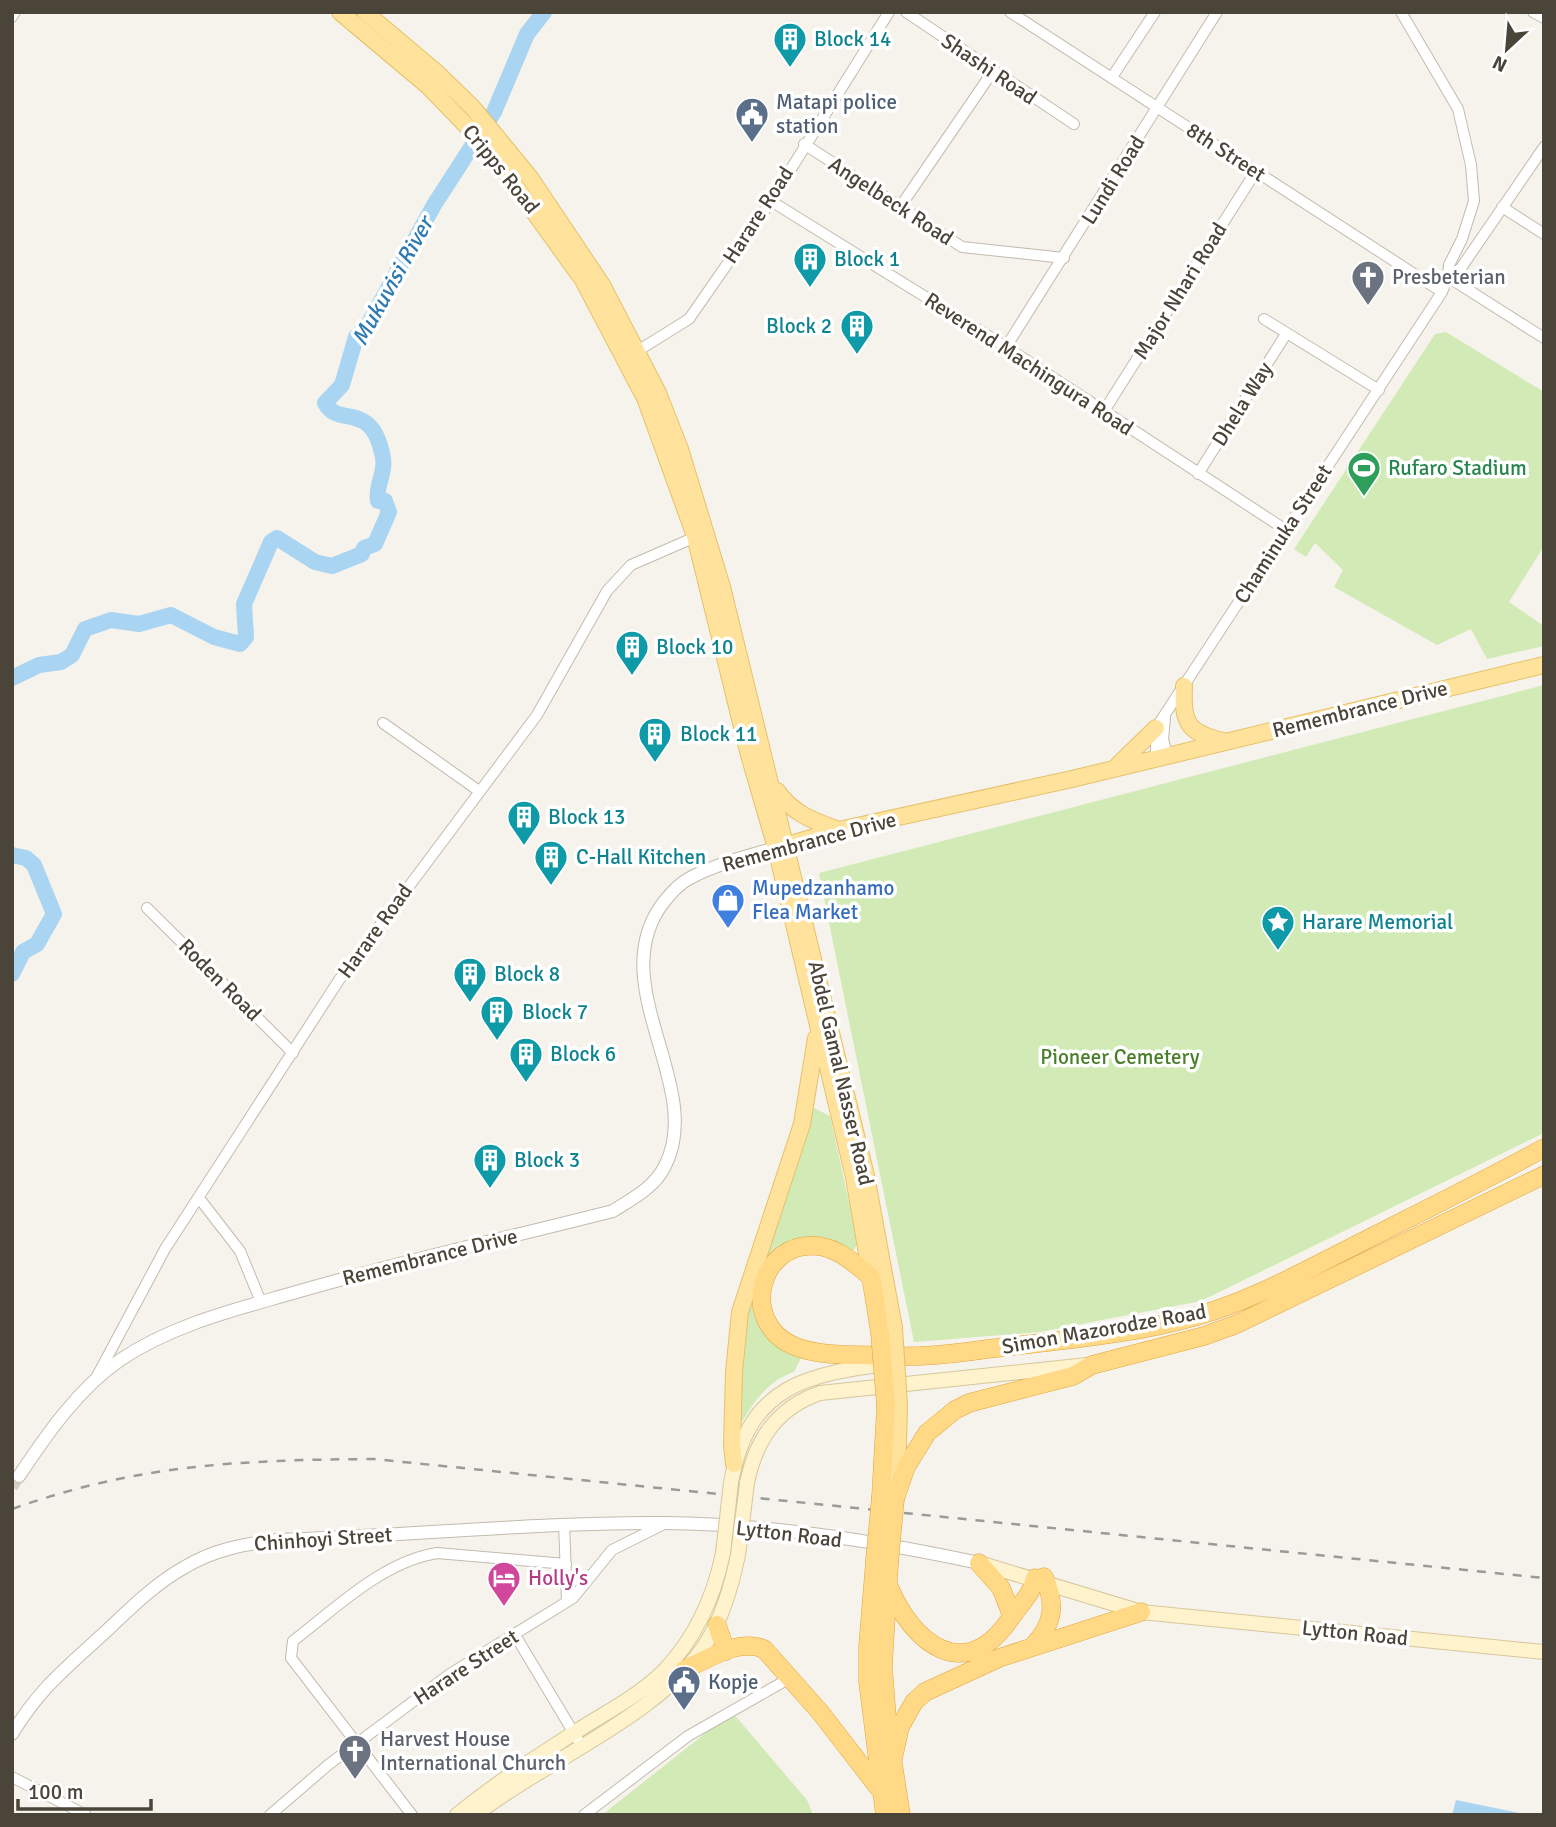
<svg xmlns="http://www.w3.org/2000/svg" width="1556" height="1827" font-family="Signika,sans-serif">
	<style>
		.green { fill: #d2eab5 }
		.water { fill: #a9d4f2 }
		.lines { fill: none; stroke-linecap: round; stroke-linejoin: round }
		.river { stroke: #a9d4f2; stroke-width: 16 }
		.tertiary-tunnel { stroke: #d4d0c8; stroke-width: 12; stroke-dasharray: 12 6; stroke-linecap: butt }
		.minor-casing { stroke: #c2bbae; stroke-width: 12 }
		.tertiary-casing { stroke: #c2bbae; stroke-width: 14 }
		.secondary-casing { stroke: #d6c79b; stroke-width: 16 }
		.primary-casing { stroke: #e6c16a; stroke-width: 18 }
		.trunk-casing { stroke: #e0a43c; stroke-width: 19 }
		.minor { stroke: #fff; stroke-width: 10 }
		.tertiary { stroke: #fff; stroke-width: 12 }
		.secondary { stroke: #fff3cd; stroke-width: 14 }
		.primary { stroke: #ffe39c; stroke-width: 16 }
		.trunk { stroke: #ffd985; stroke-width: 18 }
		.rail { stroke: #9a9a9a; stroke-width: 2.5; stroke-dasharray: 9 9; stroke-linecap: butt }
		.secondary-bridge-casing { stroke: #d6c79b; stroke-width: 16; stroke-linecap: butt }
		.primary-bridge-casing { stroke: #e6c16a; stroke-width: 18; stroke-linecap: butt }
		.trunk-bridge-casing { stroke: #e0a43c; stroke-width: 19; stroke-linecap: butt }
		.secondary-bridge { stroke: #fff3cd; stroke-width: 14 }
		.primary-bridge { stroke: #ffe39c; stroke-width: 16 }
		.trunk-bridge { stroke: #ffd985; stroke-width: 18 }
		.labels { text-anchor: middle; stroke-width: 7; stroke-linejoin: round; paint-order: stroke }
		.culture-label { font-size: 21px; fill: #0d838f; stroke: #fff; text-anchor: start }
		.street-label { font-size: 21px; fill: #4b4439; stroke: #fff }
		.service-label { font-size: 21px; fill: #4e5e75; stroke: #fff; text-anchor: start }
		.worship-label { font-size: 21px; fill: #5b616d; stroke: #fff; text-anchor: start }
		.leisure-label { font-size: 21px; fill: #27864d; stroke: #fff; text-anchor: start }
		.shop-label { font-size: 21px; fill: #366cbe; stroke: #fff; text-anchor: start }
		.park-label { font-size: 21px; fill: #4a7f2a; stroke: #fff }
		.hotel-label { font-size: 21px; fill: #b23c85; stroke: #fff; text-anchor: start }
		.water-label { font-size: 23px; font-style: italic; fill: #2e7ab2; stroke: #fff }
	</style>
	<rect width="100%" height="100%" fill="#f6f3ec"/>
	<!-- green -->
	<path class="green" d="M 1446,332 L 1544,392 L 1544,546 L 1509,602 L 1544,626 L 1544,646 L 1487,659 L 1471,629 L 1437,645 L 1334,587 L 1343,570 L 1315,543 L 1306,557 L 1294,549 L 1435,334 Z
		M 1544,685 L 1544,1133 L 1201,1301 L 1040,1332 L 914,1342 L 819,873 Z
		M 812,1107 L 830,1116 L 858,1243 L 852,1253 L 823,1237 L 785,1245 L 756,1306 L 802,1356 L 794,1372 C 764,1382 750,1408 735,1434 L 745,1311 Z
		M 732,1712 L 807,1800 L 813,1815 L 602,1815 Z"/>
	<!-- water -->
	<path class="water" d="M 1456,1800 L 1524,1814 L 1452,1815 Z"/>
	<g class="lines">
		<!-- river -->
		<path class="river" d="M 12,678 L 39,665 L 61,662 L 72,655 L 85,629 L 111,620 L 139,624 L 171,615 L 214,637 L 240,644 L 246,637 L 244,604 L 271,542 L 277,538 L 315,562 L 332,566 L 362,554 L 364,548 L 375,544 L 389,512 L 385,501 L 378,501 C 375,487 386,472 383,458 C 372,398 338,429 325,403 L 342,385 L 356,337 L 369,323 L 434,205 L 494,112 L 527,34 L 544,12
			M 12,855 L 26,858 L 34,865 L 54,914 L 37,944 L 23,952 L 12,974"/>
		<!-- tertiary-tunnel -->
		<path class="tertiary-tunnel" d="M 12,1487 L 19,1476"/>
		<defs>
			<path id="minor" d="M 906,12 L 1074,124
				M 1010,12 L 1442,292
				M 1401,12 L 1458,109 L 1471,165 L 1474,201 L 1462,239 L 1449,265 L 1448,277 L 1544,338
				M 1533,12 L 1544,18
				M 12,17 L 15,12
				M 1112,77 L 1155,12
				M 804,144 L 962,247 L 1064,258
				M 771,201 L 1006,347 L 1286,530
				M 900,207 L 993,71
				M 1502,207 L 1544,234
				M 1264,319 L 1379,390
				M 1006,347 L 1217,12
				M 631,355 L 689,319 L 771,201 L 889,12
				M 1104,411 L 1256,171
				M 1198,474 L 1286,334
				M 1165,718 L 1163,739 L 1167,755
				M 383,723 L 479,791
				M 1156,757 L 1156,728 L 1442,292 L 1448,277 L 1461,268 L 1544,147
				M 147,908 L 293,1053
				M 199,1198 L 240,1251 L 261,1302
				M 96,1378 L 165,1249 L 339,980 L 537,715 L 607,591 L 631,565 L 700,535
				M 564,1524 L 567,1601
				M 515,1635 L 578,1740
				M 12,1777 L 86,1815
				M 270,1815 L 328,1765 L 450,1674 L 573,1598 L 612,1550 L 664,1524
				M 412,1815 L 291,1658 L 293,1641 C 336,1608 382,1562 437,1553 L 566,1564
				M 584,1815 L 688,1736 L 790,1678"/>
			<path id="tertiary" d="M 19,1476 C 47,1434 78,1389 120,1360 C 172,1325 234,1310 293,1293 C 399,1262 507,1238 613,1211 C 633,1198 654,1188 665,1166 C 706,1086 602,984 663,903 C 670,894 680,883 690,878 C 716,864 748,856 776,848
				M 12,1734 C 39,1689 65,1669 102,1635 C 128,1611 154,1584 185,1567 C 213,1550 244,1544 277,1540 C 406,1536 535,1522 664,1523 C 769,1524 877,1541 979,1563"/>
			<path id="secondary" d="M 731,1483 C 748,1384 808,1374 893,1363
				M 747,1483 C 756,1439 777,1408 820,1393 L 1087,1365
				M 979,1563 L 1141,1612 L 1544,1652
				M 457,1815 C 496,1783 538,1756 580,1729 C 608,1711 640,1695 664,1671 C 696,1637 714,1597 723,1553
				M 475,1815 C 545,1760 662,1716 708,1640 C 724,1614 732,1584 738,1555"/>
			<path id="primary" d="M 340,12 L 428,86 L 488,148 L 583,280 L 645,398 L 695,536 L 749,755 L 776,848 L 854,1177 L 871,1277
				M 365,12 L 436,72 L 473,108 L 531,179 L 602,285 L 658,393 L 680,449 L 722,587 L 866,1176 L 894,1328
				M 1184,686 C 1182,722 1187,733 1223,741
				M 1118,765 L 1156,728
				M 777,791 C 793,814 814,821 839,830
				M 777,848 L 839,830 L 1072,779 L 1544,665
				M 734,1464 L 732,1445 L 734,1372 L 740,1312 L 802,1124 L 816,1038
				M 897,1484 L 899,1406"/>
			<path id="trunk" d="M 880,1333 L 871,1277 C 855,1264 839,1248 817,1246 C 760,1240 738,1322 794,1346 C 823,1358 862,1354 893,1356 C 935,1358 973,1350 1014,1346 C 1074,1339 1138,1333 1197,1316 C 1253,1300 1304,1271 1356,1245 C 1419,1213 1482,1182 1544,1148
				M 881,1496 L 886,1407
				M 895,1499 L 906,1467 L 927,1433 L 955,1410 L 969,1403 L 1073,1376 L 1092,1365 L 1204,1336 L 1237,1324 L 1544,1175
				M 875,1560 L 868,1646 L 868,1682 L 885,1815
				M 979,1563 L 1001,1588 L 1012,1616
				M 889,1564 L 883,1666 L 888,1731 L 901,1815
				M 889,1587 C 913,1644 965,1685 1010,1619 C 1019,1605 1032,1595 1035,1578
				M 717,1625 L 726,1651
				M 1033,1646 C 1054,1624 1056,1604 1044,1577
				M 685,1669 C 709,1659 738,1638 764,1649 L 820,1712 L 881,1791
				M 892,1763 L 900,1727 L 914,1702 L 925,1692 L 999,1658 L 1141,1612"/>
		</defs>
		<!-- minor casing -->
		<use href="#minor" class="minor-casing"/>
		<!-- tertiary casing -->
		<use href="#tertiary" class="tertiary-casing"/>
		<!-- secondary casing -->
		<use href="#secondary" class="secondary-casing"/>
		<!-- primary casing -->
		<use href="#primary" class="primary-casing"/>
		<!-- trunk casing -->
		<use href="#trunk" class="trunk-casing"/>
		<!-- minor -->
		<use href="#minor" class="minor"/>
		<!-- tertiary -->
		<use href="#tertiary" class="tertiary"/>
		<!-- secondary -->
		<use href="#secondary" class="secondary"/>
		<!-- primary -->
		<use href="#primary" class="primary"/>
		<!-- trunk -->
		<use href="#trunk" class="trunk"/>
		<!-- rail -->
		<path class="rail" d="M 12,1509 C 138,1464 242,1460 374,1459 L 1544,1578"/>
		<defs>
			<path id="secondary-bridge" d="M 723,1553 L 731,1483
				M 738,1555 L 747,1483"/>
			<path id="primary-bridge" d="M 894,1328 L 899,1406"/>
			<path id="trunk-bridge" d="M 880,1333 L 886,1407
				M 875,1560 L 881,1496
				M 889,1564 L 895,1499"/>
		</defs>
		<!-- secondary-bridge casing -->
		<use href="#secondary-bridge" class="secondary-bridge-casing"/>
		<!-- primary-bridge casing -->
		<use href="#primary-bridge" class="primary-bridge-casing"/>
		<!-- trunk-bridge casing -->
		<use href="#trunk-bridge" class="trunk-bridge-casing"/>
		<!-- secondary-bridge -->
		<use href="#secondary-bridge" class="secondary-bridge"/>
		<!-- primary-bridge -->
		<use href="#primary-bridge" class="primary-bridge"/>
		<!-- trunk-bridge -->
		<use href="#trunk-bridge" class="trunk-bridge"/>
	</g>
	<!-- icons -->
	<defs>
		<symbol id="building-pin" viewBox="-11 -11 22 30"><path d="M0 17L-7.5 6A9.5 9.5 0 1 1 7.5 6Z" fill="#0f9aa8" stroke="#fff"/><path d="M-4-6H4V6H1V3H-1V6H-4ZM-2.5-4.3h1.7v1.8h-1.7ZM.8-4.3h1.7v1.8H.8ZM-2.5-1h1.7V.8h-1.7ZM.8-1h1.7V.8H.8Z" fill="#fff"/></symbol>
		<symbol id="civic-pin" viewBox="-11 -11 22 30"><path d="M0 17L-7.5 6A9.5 9.5 0 1 1 7.5 6Z" fill="#5c6f8a" stroke="#fff"/><path d="M-.6-6.5H3V-4.5H.6V-3L4-1V1h2V6H-6V1h2V-1L-.6-3ZM-1.2 2.5V6h2.4V2.5Z" fill="#fff"/></symbol>
		<symbol id="church-pin" viewBox="-11 -11 22 30"><path d="M0 17L-7.5 6A9.5 9.5 0 1 1 7.5 6Z" fill="#6b7280" stroke="#fff"/><path d="M-1.2-6h2.4v3.5h3.3v2.4h-3.3V6h-2.4V-.1h-3.3v-2.4h3.3Z" fill="#fff"/></symbol>
		<symbol id="stadium-pin" viewBox="-11 -11 22 30"><path d="M0 17L-7.5 6A9.5 9.5 0 1 1 7.5 6Z" fill="#2e9e5b" stroke="#fff"/><path d="M0-5a6.5 5 0 1 0 0 10a6.5 5 0 1 0 0-10ZM-3.5-1.8h7v3.6h-7Z" fill="#fff"/></symbol>
		<symbol id="shop-pin" viewBox="-11 -11 22 30"><path d="M0 17L-7.5 6A9.5 9.5 0 1 1 7.5 6Z" fill="#3f7fe0" stroke="#fff"/><path d="M-5-2.5h2.3a2.7 3.5 0 0 1 5.4 0H5L5.5 6h-11ZM-1.5-2.5h3a1.5 2.3 0 0 0-3 0Z" fill="#fff"/></symbol>
		<symbol id="sight-pin" viewBox="-11 -11 22 30"><path d="M0 17L-7.5 6A9.5 9.5 0 1 1 7.5 6Z" fill="#0f9aa8" stroke="#fff"/><path d="M0-6L1.8-2.2L6-1.7L2.9 1.2L3.7 5.4L0 3.3L-3.7 5.4L-2.9 1.2L-6-1.7L-1.8-2.2Z" fill="#fff"/></symbol>
		<symbol id="hotel-pin" viewBox="-11 -11 22 30"><path d="M0 17L-7.5 6A9.5 9.5 0 1 1 7.5 6Z" fill="#d1479c" stroke="#fff"/><path d="M-6-4.5h1.5V1H6V5H4.5V3h-9V5H-6ZM-4 0a1.8 1.8 0 1 1 3.6 0ZM.5 0V-2.5h3Q6-2.5 6 0Z" fill="#fff"/></symbol>
	</defs>
	<g fill-rule="evenodd">
		<use href="#building-pin" x="771" y="20" width="38" height="52"/>
		<use href="#civic-pin" x="733" y="95" width="38" height="52"/>
		<use href="#building-pin" x="791" y="240" width="38" height="52"/>
		<use href="#church-pin" x="1349" y="258" width="38" height="52"/>
		<use href="#building-pin" x="838" y="307" width="38" height="52"/>
		<use href="#stadium-pin" x="1345" y="449" width="38" height="52"/>
		<use href="#building-pin" x="613" y="628" width="38" height="52"/>
		<use href="#building-pin" x="636" y="715" width="38" height="52"/>
		<use href="#building-pin" x="505" y="798" width="38" height="52"/>
		<use href="#building-pin" x="532" y="838" width="38" height="52"/>
		<use href="#shop-pin" x="709" y="881" width="38" height="52"/>
		<use href="#sight-pin" x="1259" y="903" width="38" height="52"/>
		<use href="#building-pin" x="451" y="955" width="38" height="52"/>
		<use href="#building-pin" x="478" y="993" width="38" height="52"/>
		<use href="#building-pin" x="507" y="1035" width="38" height="52"/>
		<use href="#building-pin" x="471" y="1141" width="38" height="52"/>
		<use href="#hotel-pin" x="485" y="1559" width="38" height="52"/>
		<use href="#civic-pin" x="665" y="1663" width="38" height="52"/>
		<use href="#church-pin" x="336" y="1732" width="38" height="52"/>
	</g>
	<g class="labels">
		<!-- culture labels -->
		<g class="culture-label">
			<text x="814" y="46">Block 14</text>
			<text x="834" y="266">Block 1</text>
			<text x="832" y="333" text-anchor="end">Block 2</text>
			<text x="656" y="654">Block 10</text>
			<text x="680" y="741">Block 11</text>
			<text x="548" y="824">Block 13</text>
			<text x="576" y="864">C-Hall Kitchen</text>
			<text x="1302" y="929">Harare Memorial</text>
			<text x="494" y="981">Block 8</text>
			<text x="522" y="1019">Block 7</text>
			<text x="550" y="1061">Block 6</text>
			<text x="514" y="1167">Block 3</text>
		</g>
		<!-- street labels -->
		<g class="street-label">
			<text transform="translate(989 69) rotate(34)" y="7">Shashi Road</text>
			<text transform="translate(1226 152) rotate(33)" y="7">8th Street</text>
			<text transform="translate(501 169) rotate(51)" y="7">Cripps Road</text>
			<text transform="translate(1113 180) rotate(-58)" y="7">Lundi Road</text>
			<text transform="translate(891 201) rotate(33)" y="7">Angelbeck Road</text>
			<text transform="translate(758 215) rotate(-57)" y="7">Harare Road</text>
			<text transform="translate(1180 291) rotate(-58)" y="7">Major Nhari Road</text>
			<text transform="translate(1029 364) rotate(33)" y="7">Reverend Machingura Road</text>
			<text transform="translate(1242 404) rotate(-58)" y="7">Dhela Way</text>
			<text transform="translate(1283 534) rotate(-57)" y="7">Chaminuka Street</text>
			<text transform="translate(1360 709) rotate(-14)" y="7">Remembrance Drive</text>
			<text transform="translate(809 842) rotate(-15)" y="7">Remembrance Drive</text>
			<text transform="translate(375 931) rotate(-54)" y="7">Harare Road</text>
			<text transform="translate(220 980) rotate(45)" y="7">Roden Road</text>
			<text transform="translate(841 1073) rotate(77)" y="7">Abdel Gamal Nasser Road</text>
			<text transform="translate(430 1257) rotate(-14)" y="7">Remembrance Drive</text>
			<text transform="translate(1104 1329) rotate(-10)" y="7">Simon Mazorodze Road</text>
			<text transform="translate(789 1534) rotate(7)" y="7">Lytton Road</text>
			<text transform="translate(323 1539) rotate(-4)" y="7">Chinhoyi Street</text>
			<text transform="translate(1355 1633) rotate(6)" y="7">Lytton Road</text>
			<text transform="translate(466 1667) rotate(-33)" y="7">Harare Street</text>
		</g>
		<!-- service labels -->
		<g class="service-label">
			<text x="776" y="109">Matapi police<tspan x="776" dy="24">station</tspan></text>
			<text x="708" y="1689">Kopje</text>
		</g>
		<!-- worship labels -->
		<g class="worship-label">
			<text x="1392" y="284">Presbeterian</text>
			<text x="380" y="1746">Harvest House<tspan x="380" dy="24">International Church</tspan></text>
		</g>
		<!-- leisure labels -->
		<g class="leisure-label">
			<text x="1388" y="475">Rufaro Stadium</text>
		</g>
		<!-- shop labels -->
		<g class="shop-label">
			<text x="752" y="895">Mupedzanhamo<tspan x="752" dy="24">Flea Market</tspan></text>
		</g>
		<!-- park labels -->
		<g class="park-label">
			<text x="1120" y="1064">Pioneer Cemetery</text>
		</g>
		<!-- hotel labels -->
		<g class="hotel-label">
			<text x="528" y="1585">Holly's</text>
		</g>
		<!-- water labels -->
		<g class="water-label">
			<text transform="translate(392 281) rotate(-61)" y="8">Mukuvisi River</text>
		</g>
	</g>
	<!-- border -->
	<rect width="1556" height="1827" fill="none" stroke="#4b4439" stroke-width="28"/>
	<!-- north arrow -->
	<g transform="translate(1507 49) rotate(206)" stroke="#ffffff" stroke-width="5" paint-order="stroke">
	<path d="M0-5L12 26L0 18L-12 26Z" fill="#4b4439"/>
	<text y="-10" font-size="19" font-weight="bold" text-anchor="middle" fill="#4b4439">N</text>
	</g>
	<!-- scale -->
	<path d="M18 1799v10h133v-10" fill="none" stroke="#4b4439" stroke-width="3.5"/>
	<text x="28" y="1799" font-size="21" fill="#4b4439" stroke="#ffffff" stroke-width="5" paint-order="stroke">100 m</text>
</svg>
